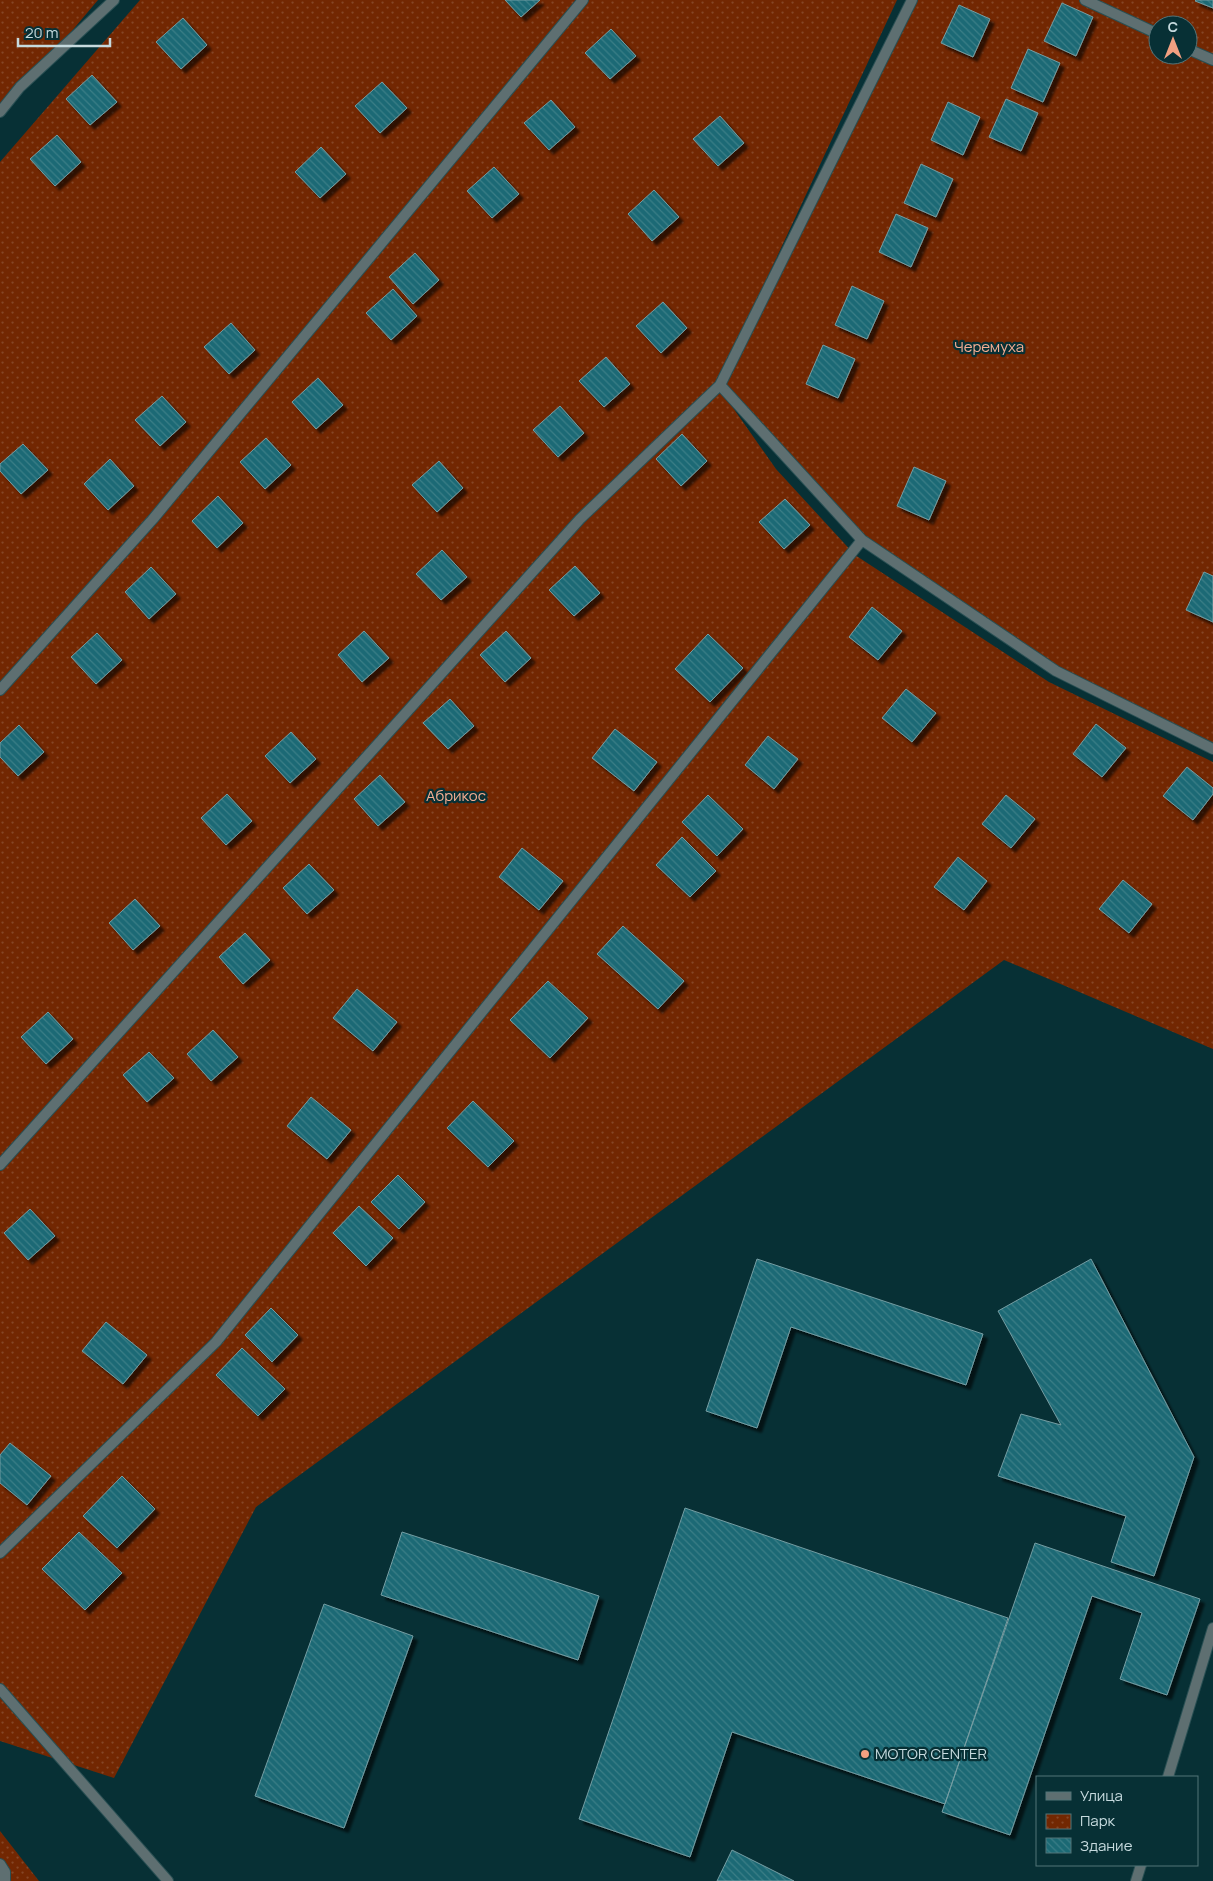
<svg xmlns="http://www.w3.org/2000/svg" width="1213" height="1881" font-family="Manrope,sans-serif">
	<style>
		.park { fill: url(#park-dots); fill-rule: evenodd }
		.building { fill: url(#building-back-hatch); stroke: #759da3; filter: url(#shadow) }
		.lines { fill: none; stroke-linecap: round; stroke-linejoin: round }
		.service-casing { stroke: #294f53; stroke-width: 12 }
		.minor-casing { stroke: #294f53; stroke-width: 12 }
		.service { stroke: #5e6f71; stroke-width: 10 }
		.minor { stroke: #5e6f71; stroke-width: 10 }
		.poi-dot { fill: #f2a081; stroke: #073035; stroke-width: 2 }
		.labels { text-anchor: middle; stroke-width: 4.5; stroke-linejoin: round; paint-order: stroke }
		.park-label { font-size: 15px; fill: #f4ad92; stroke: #073035 }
		.poi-label { font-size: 15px; fill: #c6dade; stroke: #073035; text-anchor: start }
	</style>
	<defs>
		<pattern id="park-dots" width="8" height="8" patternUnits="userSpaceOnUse" patternTransform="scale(1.25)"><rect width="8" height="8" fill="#722702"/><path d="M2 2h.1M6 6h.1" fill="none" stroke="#854626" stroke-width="1.8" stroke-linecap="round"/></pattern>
		<pattern id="building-back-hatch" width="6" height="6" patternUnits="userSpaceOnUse" patternTransform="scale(1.25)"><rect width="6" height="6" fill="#1b6974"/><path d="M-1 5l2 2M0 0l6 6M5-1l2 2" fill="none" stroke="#3b7e87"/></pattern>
		<filter id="shadow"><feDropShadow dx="4.5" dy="4.5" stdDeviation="1" flood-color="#0009"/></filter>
	</defs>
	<rect width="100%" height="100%" fill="#073035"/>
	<!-- park -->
	<path class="park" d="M 0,0 L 98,0 L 0,116 Z
		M 140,0 L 897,0 L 717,385 L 776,469 L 855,555 L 1049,682 L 1213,762 L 1213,1049 L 1004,960 L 256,1507 L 114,1778 L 0,1741 L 0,162 Z
		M 912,0 L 1213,0 L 1213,749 L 1056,671 L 862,540 L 720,385 ZM 1158,25 L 1188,25 L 1188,55 L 1158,55 Z
		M 0,1831 L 39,1881 L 0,1881 Z"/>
	<!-- building -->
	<path class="building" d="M 505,0 L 540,0 L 521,17 Z
		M 1213,0 L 1213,8 L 1195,1 L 1196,0 Z
		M 1062,3 L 1093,17 L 1076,56 L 1044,41 Z
		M 959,5 L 990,19 L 973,57 L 941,43 Z
		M 183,18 L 207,45 L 181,69 L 156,42 Z
		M 611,29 L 636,56 L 610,79 L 585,53 Z
		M 1028,49 L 1060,63 L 1043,102 L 1011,88 Z
		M 92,75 L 117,102 L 90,125 L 66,99 Z
		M 382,82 L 407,108 L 380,133 L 355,106 Z
		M 1006,99 L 1038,113 L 1021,151 L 989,137 Z
		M 551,100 L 575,127 L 549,150 L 524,123 Z
		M 948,102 L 980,117 L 963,155 L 931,140 Z
		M 720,116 L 744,143 L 718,166 L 693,139 Z
		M 57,135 L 81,162 L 55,186 L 30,159 Z
		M 321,147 L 346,174 L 320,198 L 295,172 Z
		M 921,164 L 953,179 L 936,217 L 904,203 Z
		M 494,167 L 519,194 L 492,218 L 467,191 Z
		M 654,190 L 679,217 L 652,241 L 628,214 Z
		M 896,214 L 928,228 L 911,267 L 879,252 Z
		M 415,253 L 439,280 L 413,304 L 389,277 Z
		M 852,286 L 884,301 L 867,339 L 835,325 Z
		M 393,289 L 417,316 L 391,340 L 366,313 Z
		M 663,302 L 687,328 L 661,353 L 636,326 Z
		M 231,323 L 255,350 L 229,374 L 204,347 Z
		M 823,345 L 855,359 L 838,398 L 806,384 Z
		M 606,357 L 630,384 L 604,407 L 579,381 Z
		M 318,378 L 343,405 L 316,429 L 292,402 Z
		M 162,396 L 186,422 L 160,446 L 135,420 Z
		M 560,406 L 584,433 L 558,457 L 533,430 Z
		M 682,434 L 707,461 L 681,486 L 656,459 Z
		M 266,438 L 291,465 L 265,489 L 240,462 Z
		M 23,444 L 48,470 L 21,494 L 0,471 L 0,464 Z
		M 110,459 L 134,486 L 108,510 L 84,484 Z
		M 439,461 L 463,488 L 437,512 L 412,485 Z
		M 914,467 L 946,481 L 929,520 L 897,506 Z
		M 218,496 L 243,523 L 217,548 L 192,521 Z
		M 785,499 L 810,525 L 784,549 L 759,522 Z
		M 442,550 L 467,577 L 441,600 L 416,574 Z
		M 575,566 L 600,593 L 574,616 L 549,590 Z
		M 151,567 L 176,594 L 149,619 L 125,592 Z
		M 1204,572 L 1213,576 L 1213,622 L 1186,610 Z
		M 872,607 L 902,631 L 878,660 L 849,637 Z
		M 364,631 L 389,658 L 362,682 L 338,655 Z
		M 506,631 L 531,658 L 505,682 L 480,655 Z
		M 97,633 L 122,660 L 96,684 L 71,657 Z
		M 708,634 L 743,668 L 710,702 L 675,669 Z
		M 906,689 L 936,713 L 912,742 L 882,718 Z
		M 450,699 L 474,726 L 448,749 L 423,723 Z
		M 1096,724 L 1126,748 L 1102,777 L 1073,754 Z
		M 19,725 L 44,752 L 18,776 L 0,757 L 0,743 Z
		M 615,729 L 657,762 L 634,791 L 592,758 Z
		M 291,732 L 316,759 L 290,783 L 265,756 Z
		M 768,736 L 798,759 L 774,789 L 745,765 Z
		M 1187,767 L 1213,788 L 1213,794 L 1193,820 L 1163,796 Z
		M 380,775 L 405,802 L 378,826 L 354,799 Z
		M 227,794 L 252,821 L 226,845 L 201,818 Z
		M 708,795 L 743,829 L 717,856 L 682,822 Z
		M 1006,795 L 1035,819 L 1011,848 L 982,824 Z
		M 682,837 L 716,871 L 690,897 L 656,865 Z
		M 522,848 L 563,881 L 539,910 L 499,877 Z
		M 958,857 L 987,881 L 964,910 L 934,887 Z
		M 309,864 L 334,890 L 307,914 L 283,888 Z
		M 1123,880 L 1152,904 L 1129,933 L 1099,909 Z
		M 135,899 L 160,926 L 133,950 L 109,923 Z
		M 623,926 L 684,981 L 658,1009 L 597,954 Z
		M 245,933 L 270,960 L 243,984 L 219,957 Z
		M 548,981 L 588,1018 L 550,1058 L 510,1020 Z
		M 357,989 L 397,1022 L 373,1051 L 333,1018 Z
		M 48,1012 L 73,1039 L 46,1064 L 21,1037 Z
		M 213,1030 L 238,1057 L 211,1081 L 187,1054 Z
		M 149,1052 L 174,1078 L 147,1102 L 123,1075 Z
		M 311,1097 L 351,1130 L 327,1159 L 287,1126 Z
		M 473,1101 L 514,1141 L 488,1167 L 447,1128 Z
		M 398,1175 L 425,1202 L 399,1229 L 371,1202 Z
		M 359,1206 L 393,1238 L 366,1266 L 333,1233 Z
		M 30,1209 L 55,1236 L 28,1260 L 4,1233 Z
		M 757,1259 L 983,1334 L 966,1385 L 791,1327 L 757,1428 L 706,1411 Z
		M 1091,1259 L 1194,1457 L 1154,1576 L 1111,1562 L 1126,1516 L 998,1476 L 1021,1414 L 1061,1425 L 998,1311 Z
		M 271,1308 L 298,1335 L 272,1362 L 245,1335 Z
		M 106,1322 L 147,1355 L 123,1384 L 82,1351 Z
		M 242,1348 L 285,1389 L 258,1416 L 216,1375 Z
		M 10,1443 L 51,1476 L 27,1505 L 0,1483 L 0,1455 Z
		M 122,1476 L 155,1509 L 117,1548 L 83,1516 Z
		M 685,1508 L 1008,1618 L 945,1804 L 732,1732 L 690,1857 L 579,1819 Z
		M 79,1532 L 122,1573 L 85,1610 L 42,1569 Z
		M 402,1532 L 599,1596 L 578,1660 L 381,1595 Z
		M 1035,1543 L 1200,1599 L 1167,1695 L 1120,1679 L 1142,1613 L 1092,1596 L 1010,1835 L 942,1812 Z
		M 324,1604 L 413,1636 L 344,1828 L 255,1796 Z
		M 732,1850 L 794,1881 L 717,1881 Z"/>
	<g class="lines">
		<defs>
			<path id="service" d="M 912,0 L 720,385 L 862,540 L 1056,671 L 1213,749
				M 1085,0 L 1158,34
				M 1188,49 L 1213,60
				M 0,112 L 20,87 L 114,0
				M 0,690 L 153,519 L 583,0
				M 0,1165 L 580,519 L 720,385
				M 0,1553 L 216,1342 L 862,540
				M 1168,1777 L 1213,1628
				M 0,1864 L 5,1872 L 5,1881
				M 1136,1881 L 1141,1865"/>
			<path id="minor" d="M 0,1689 L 168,1881"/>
		</defs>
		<!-- service casing -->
		<use href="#service" class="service-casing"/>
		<!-- minor casing -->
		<use href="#minor" class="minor-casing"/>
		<!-- service -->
		<use href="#service" class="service"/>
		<!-- minor -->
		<use href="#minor" class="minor"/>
	</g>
	<!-- markers -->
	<circle class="poi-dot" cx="865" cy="1754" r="5"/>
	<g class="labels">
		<!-- park labels -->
		<g class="park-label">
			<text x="989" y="352">Черемуха</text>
			<text x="456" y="801">Абрикос</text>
		</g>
		<!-- poi labels -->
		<g class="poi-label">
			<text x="875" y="1759">MOTOR CENTER</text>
		</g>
	</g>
	<!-- legend -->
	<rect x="1036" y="1776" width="162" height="90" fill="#073035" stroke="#537479"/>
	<rect x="1046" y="1792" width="25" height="8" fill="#5e6f71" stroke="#537479"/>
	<text x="1080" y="1801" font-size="15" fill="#c6dade">Улица</text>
	<rect x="1046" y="1814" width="25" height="15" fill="url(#park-dots)" stroke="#537479"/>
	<text x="1080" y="1826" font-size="15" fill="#c6dade">Парк</text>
	<rect x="1046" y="1838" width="25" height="15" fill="url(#building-back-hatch)" stroke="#537479"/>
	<text x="1080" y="1851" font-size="15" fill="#c6dade">Здание</text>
	<!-- north arrow -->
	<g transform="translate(1173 40)"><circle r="24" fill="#073035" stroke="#537479"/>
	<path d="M0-4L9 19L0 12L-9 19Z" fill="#f2a081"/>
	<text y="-8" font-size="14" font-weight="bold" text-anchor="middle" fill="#c6dade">С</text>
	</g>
	<!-- scale -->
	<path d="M18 38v8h92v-8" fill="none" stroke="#c6dade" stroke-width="2.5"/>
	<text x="25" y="38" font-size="15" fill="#c6dade" stroke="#073035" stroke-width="4" paint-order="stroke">20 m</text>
</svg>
